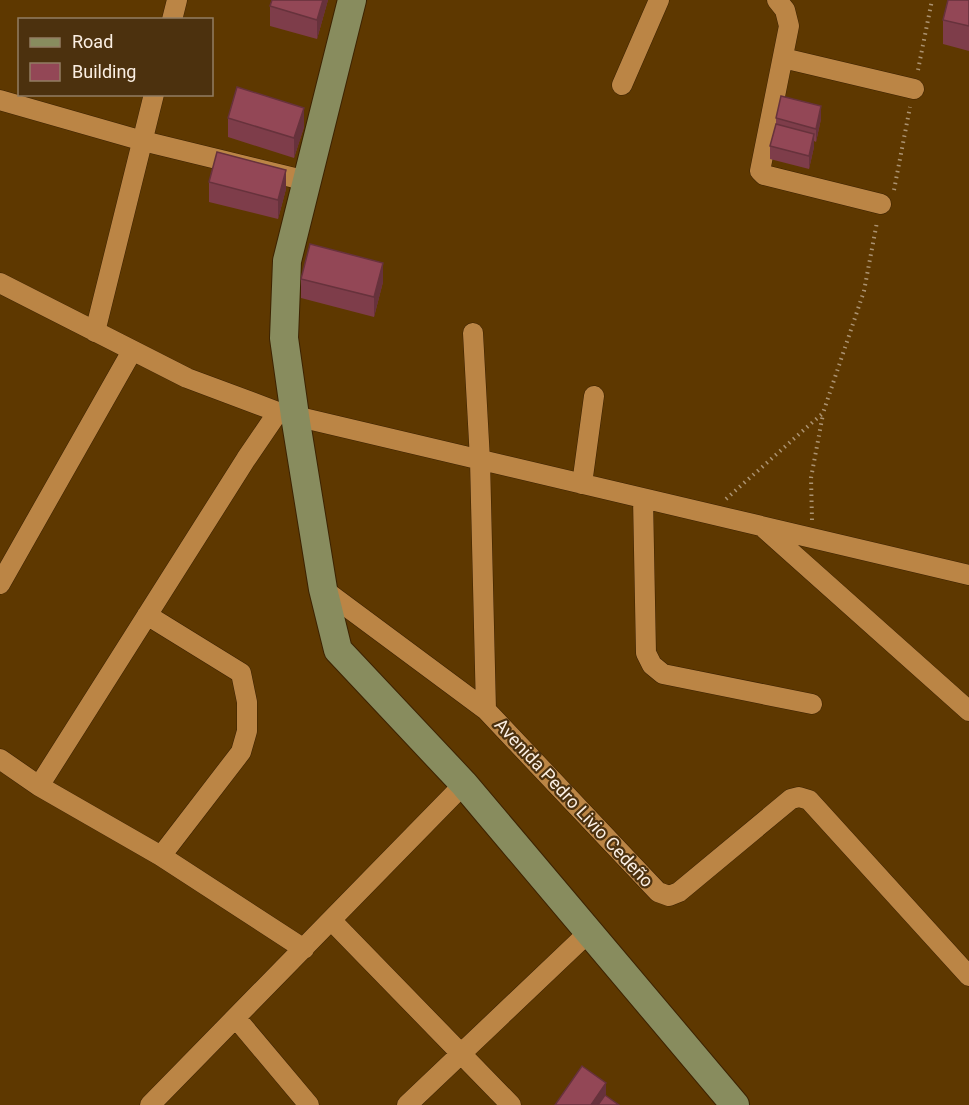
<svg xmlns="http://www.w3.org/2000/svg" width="969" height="1105" font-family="Roboto,sans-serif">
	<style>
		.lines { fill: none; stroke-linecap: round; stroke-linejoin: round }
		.street-casing { stroke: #3c2200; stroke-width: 21 }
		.secondary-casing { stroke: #3c2200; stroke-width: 30 }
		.path { stroke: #ac9371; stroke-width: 4; stroke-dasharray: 1.5 4.5; stroke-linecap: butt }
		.street { stroke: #bb8545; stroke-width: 20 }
		.secondary { stroke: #888c5e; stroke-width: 28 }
		.wall { fill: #7e3d4a }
		.shaded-wall { fill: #67323c }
		.building { fill: #934756; stroke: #67323c; stroke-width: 1.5 }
		.labels { text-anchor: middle; stroke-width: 4.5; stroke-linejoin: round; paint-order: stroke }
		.street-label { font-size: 18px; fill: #fbefe3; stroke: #4c310e }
	</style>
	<rect width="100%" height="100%" fill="#5e3800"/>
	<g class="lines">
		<defs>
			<path id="street" d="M 777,0 L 785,10 L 789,26 L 760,171 L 764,175 L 881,204
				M 172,20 L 177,0
				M 783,58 L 914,89
				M 622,85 L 659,0
				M 0,100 L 143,141 L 307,181
				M 0,283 L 187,378 L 278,412 L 969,575
				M 95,332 L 154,94
				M 473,333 L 480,460 L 486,710
				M 582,484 L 594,396
				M 643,498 L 646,653 L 652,665 L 663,674 L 812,704
				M 765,529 L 969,711
				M 0,584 L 132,351
				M 323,589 L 486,710 L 658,892 L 669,896 L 679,892 L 791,799 L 799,797 L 809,800 L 969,976
				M 147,615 L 241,673 L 247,702 L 247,731 L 241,752 L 161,856
				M 0,759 L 39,786 L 161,856 L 304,949
				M 39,786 L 246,459 L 278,412
				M 331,920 L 511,1105
				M 236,1018 L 309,1105
				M 150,1105 L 464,784
				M 407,1105 L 589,932"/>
			<path id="secondary" d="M 352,0 L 287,261 L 284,338 L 295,416 L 323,589 L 338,650 L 464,784 L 735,1105"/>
		</defs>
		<!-- street casing -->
		<use href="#street" class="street-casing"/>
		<!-- secondary casing -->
		<use href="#secondary" class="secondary-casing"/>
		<!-- path -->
		<path class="path" d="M 918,70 L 932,0
			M 894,190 L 910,107
			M 726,499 L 823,413 L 864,291 L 877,222
			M 812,520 L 811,478 L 823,414"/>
		<!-- street -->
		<use href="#street" class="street"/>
		<!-- secondary -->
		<use href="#secondary" class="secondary"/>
	</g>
	<!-- wall -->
	<path class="wall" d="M 272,0 L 328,0 L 317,39 L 270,26 L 270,6 Z
		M 969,0 L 969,51 L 943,44 L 943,20 Z
		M 228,118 L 304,127 L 294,158 L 228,137 Z
		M 776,118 L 821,119 L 816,142 L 814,141 L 814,147 L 809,169 L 770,159 L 770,146 L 776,124 Z
		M 209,182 L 286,189 L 278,219 L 209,202 Z
		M 301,279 L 383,282 L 374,317 L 301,298 Z"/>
	<!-- shaded-wall -->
	<path class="shaded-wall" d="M 323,0 L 328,0 L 317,39 L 317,20 Z
		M 821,106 L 821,119 L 816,142 L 816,129 Z
		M 304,108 L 304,127 L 294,158 L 294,138 Z
		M 814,134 L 814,147 L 809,169 L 809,156 Z
		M 286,170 L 286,189 L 278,219 L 278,200 Z
		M 383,263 L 383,282 L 374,317 L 374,297 Z
		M 606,1083 L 606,1096 L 600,1105 L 591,1105 Z"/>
	<!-- building -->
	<path class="building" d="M 272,0 L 323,0 L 317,20 L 270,6 Z
		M 948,0 L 969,0 L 969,26 L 943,20 Z
		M 237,87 L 304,108 L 294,138 L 228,118 Z
		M 781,96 L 821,106 L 816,129 L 776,118 Z
		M 776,124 L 814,134 L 809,156 L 770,146 Z
		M 217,152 L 286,170 L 278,200 L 209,182 Z
		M 310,244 L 383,263 L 374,297 L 301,279 Z
		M 582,1066 L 606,1083 L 591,1105 L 555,1105 Z
		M 605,1095 L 619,1105 L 598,1105 Z"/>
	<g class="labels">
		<!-- street labels -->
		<g class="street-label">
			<text transform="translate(574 803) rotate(47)" y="6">Avenida Pedro Livio Cedeño</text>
		</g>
	</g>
	<!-- legend -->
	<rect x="18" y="18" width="195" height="78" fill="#4c310e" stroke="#927d63" stroke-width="1.5"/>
	<rect x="30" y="38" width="30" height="9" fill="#888c5e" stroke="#927d63" stroke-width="1.5"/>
	<text x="72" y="48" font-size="18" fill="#fbefe3">Road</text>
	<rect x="30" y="63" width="30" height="18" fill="#934756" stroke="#927d63" stroke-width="1.5"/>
	<text x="72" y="78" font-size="18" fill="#fbefe3">Building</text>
</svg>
